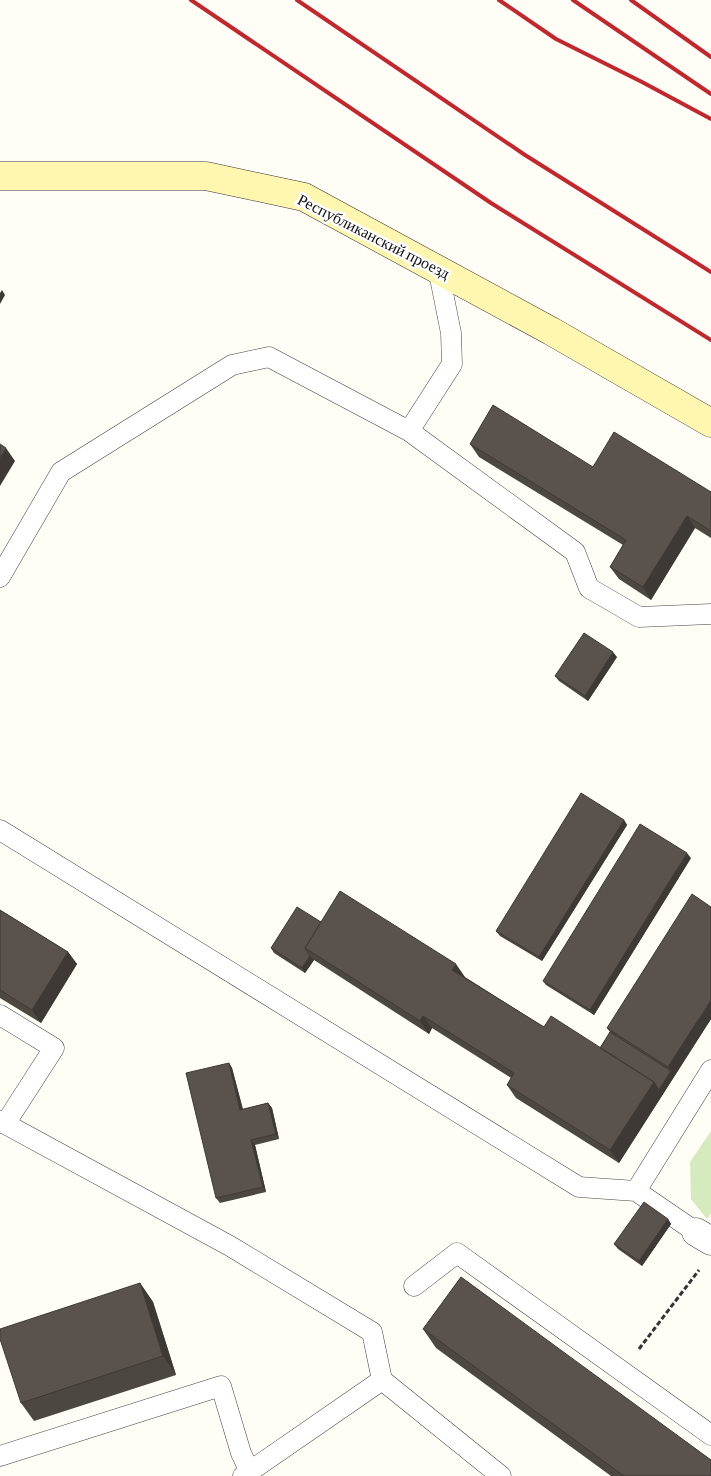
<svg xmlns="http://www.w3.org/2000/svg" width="711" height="1476" font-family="'Crimson Pro',serif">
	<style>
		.grass { fill: #d5ebbd }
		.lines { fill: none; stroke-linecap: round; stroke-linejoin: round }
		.lane-casing { stroke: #444; stroke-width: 21 }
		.street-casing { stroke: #444; stroke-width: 29 }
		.secondary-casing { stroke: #333; stroke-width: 29 }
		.path { stroke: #333; stroke-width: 3; stroke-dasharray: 5 2.5; stroke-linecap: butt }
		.lane { stroke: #fff; stroke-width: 20 }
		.street { stroke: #fff; stroke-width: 28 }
		.secondary { stroke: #fff6b0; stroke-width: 28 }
		.rail { stroke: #c4262e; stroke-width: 4 }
		.wall { fill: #4d4742 }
		.shaded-wall { fill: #3f3936 }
		.building { fill: #5a524d; stroke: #3f3936 }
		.labels { text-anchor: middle; stroke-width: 5; stroke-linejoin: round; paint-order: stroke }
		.street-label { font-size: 16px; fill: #111; stroke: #fff }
	</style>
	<rect width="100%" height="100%" fill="#fffdf5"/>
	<!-- grass -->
	<path class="grass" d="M 711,1131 L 711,1213 L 707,1219 L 691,1199 L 690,1162 Z"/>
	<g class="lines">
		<defs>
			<path id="lane" d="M 409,431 L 452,364 L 451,333 L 438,268
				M 0,577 L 61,472 L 232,365 L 269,357 L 409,431 L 575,552 L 589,588 L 639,617 L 711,614
				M 0,830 L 579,1187 L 636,1191 L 696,1232
				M 0,1015 L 54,1048 L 5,1124
				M 0,1121 L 230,1246 L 372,1332 L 382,1380 L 501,1476
				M 636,1191 L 711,1070
				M 414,1286 L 457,1253 L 711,1435
				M 0,1456 L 221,1386 L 241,1453 L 250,1472
				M 243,1476 L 382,1380"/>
			<path id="street" d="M 696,1232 L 711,1241"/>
			<path id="secondary" d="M 0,176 L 206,176 L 304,197 L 551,331 L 711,423"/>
		</defs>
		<!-- lane casing -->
		<use href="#lane" class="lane-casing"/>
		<!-- street casing -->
		<use href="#street" class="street-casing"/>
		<!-- secondary casing -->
		<use href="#secondary" class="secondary-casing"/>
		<!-- path -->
		<path class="path" d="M 639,1349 L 699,1270"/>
		<!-- lane -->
		<use href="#lane" class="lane"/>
		<!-- street -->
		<use href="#street" class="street"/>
		<!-- secondary -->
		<use href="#secondary" class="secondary"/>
		<!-- rail -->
		<path class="rail" d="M 191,0 L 491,203 L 711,340
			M 297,0 L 525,155 L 711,272
			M 499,0 L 556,39 L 642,82 L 711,119
			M 573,0 L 711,94
			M 631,0 L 711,57"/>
	</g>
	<!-- wall -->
	<path class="wall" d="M 470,444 L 593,467 L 711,492 L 711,538 L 695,528 L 651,600 L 619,579 L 610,567 L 623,545 L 479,457 Z
		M 617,657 L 588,701 L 559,681 L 555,676 Z
		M 624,820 L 627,825 L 542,961 L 500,936 L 496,931 Z
		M 691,858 L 594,1015 L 546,985 L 543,981 Z
		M 0,910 L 68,952 L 77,964 L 41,1023 L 0,998 Z
		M 321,922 L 465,977 L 544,1027 L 600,1048 L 610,1032 L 607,1028 L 711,1019 L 619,1163 L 516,1098 L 507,1085 L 511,1078 L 432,1028 L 429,1034 L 314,960 L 305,973 L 274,953 L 271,948 Z
		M 229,1063 L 232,1068 L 243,1109 L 268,1103 L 272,1108 L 279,1139 L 255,1145 L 266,1192 L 220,1203 L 216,1198 Z
		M 668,1219 L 671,1224 L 642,1266 L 618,1249 L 614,1244 Z
		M 140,1283 L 153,1302 L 176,1375 L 34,1421 L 21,1403 Z
		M 423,1329 L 711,1476 L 611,1476 L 436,1348 Z"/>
	<!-- shaded-wall -->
	<path class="shaded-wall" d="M 2,290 L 5,295 L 0,304 L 0,293 Z
		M 6,448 L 15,461 L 0,486 L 0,458 Z
		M 687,516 L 695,528 L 651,600 L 643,587 Z
		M 613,652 L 617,657 L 588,701 L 585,696 Z
		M 624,820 L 627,825 L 542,961 L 539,957 Z
		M 687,853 L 691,858 L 594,1015 L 590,1010 Z
		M 68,952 L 77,964 L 41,1023 L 32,1010 Z
		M 310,956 L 314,960 L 305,973 L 302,968 Z
		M 456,964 L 465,977 L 461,982 L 452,970 Z
		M 711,1000 L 711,1019 L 619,1163 L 610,1150 L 654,1082 L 671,1071 L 668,1067 Z
		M 423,1016 L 432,1028 L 429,1034 L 420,1021 Z
		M 229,1063 L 232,1068 L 244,1115 L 240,1110 Z
		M 268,1103 L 272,1108 L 279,1139 L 276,1134 Z
		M 251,1140 L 255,1145 L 266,1192 L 263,1187 Z
		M 668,1219 L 671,1224 L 642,1266 L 639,1261 Z
		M 140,1283 L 153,1302 L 176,1375 L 163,1356 Z"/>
	<!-- building -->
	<path class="building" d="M 493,405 L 593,467 L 614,432 L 711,492 L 711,531 L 687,516 L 643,587 L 610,567 L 626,540 L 470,444 Z
		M 0,444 L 6,448 L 0,458 Z
		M 584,633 L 613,652 L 585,696 L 555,676 Z
		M 581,793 L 624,820 L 539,957 L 496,931 Z
		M 640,824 L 687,853 L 590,1010 L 543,981 Z
		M 340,891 L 456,964 L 452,970 L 544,1027 L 551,1016 L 654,1082 L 610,1150 L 507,1085 L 514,1073 L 423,1016 L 420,1021 L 305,948 Z
		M 692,894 L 711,907 L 711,1000 L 668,1067 L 607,1028 Z
		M 297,907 L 321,922 L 305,948 L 310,956 L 302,968 L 271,948 Z
		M 0,910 L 68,952 L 32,1010 L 0,990 Z
		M 610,1032 L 671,1071 L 659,1090 L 654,1082 L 600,1048 Z
		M 229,1063 L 240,1110 L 268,1103 L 276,1134 L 251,1140 L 263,1187 L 216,1198 L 186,1073 Z
		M 644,1202 L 668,1219 L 639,1261 L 614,1244 Z
		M 461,1277 L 711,1460 L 711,1476 L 624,1476 L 423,1329 Z
		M 140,1283 L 163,1356 L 21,1403 L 0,1339 L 0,1329 Z"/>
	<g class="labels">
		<!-- street labels -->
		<g class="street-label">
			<text transform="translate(374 236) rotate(27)" y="6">Республиканский проезд</text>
		</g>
	</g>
</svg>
